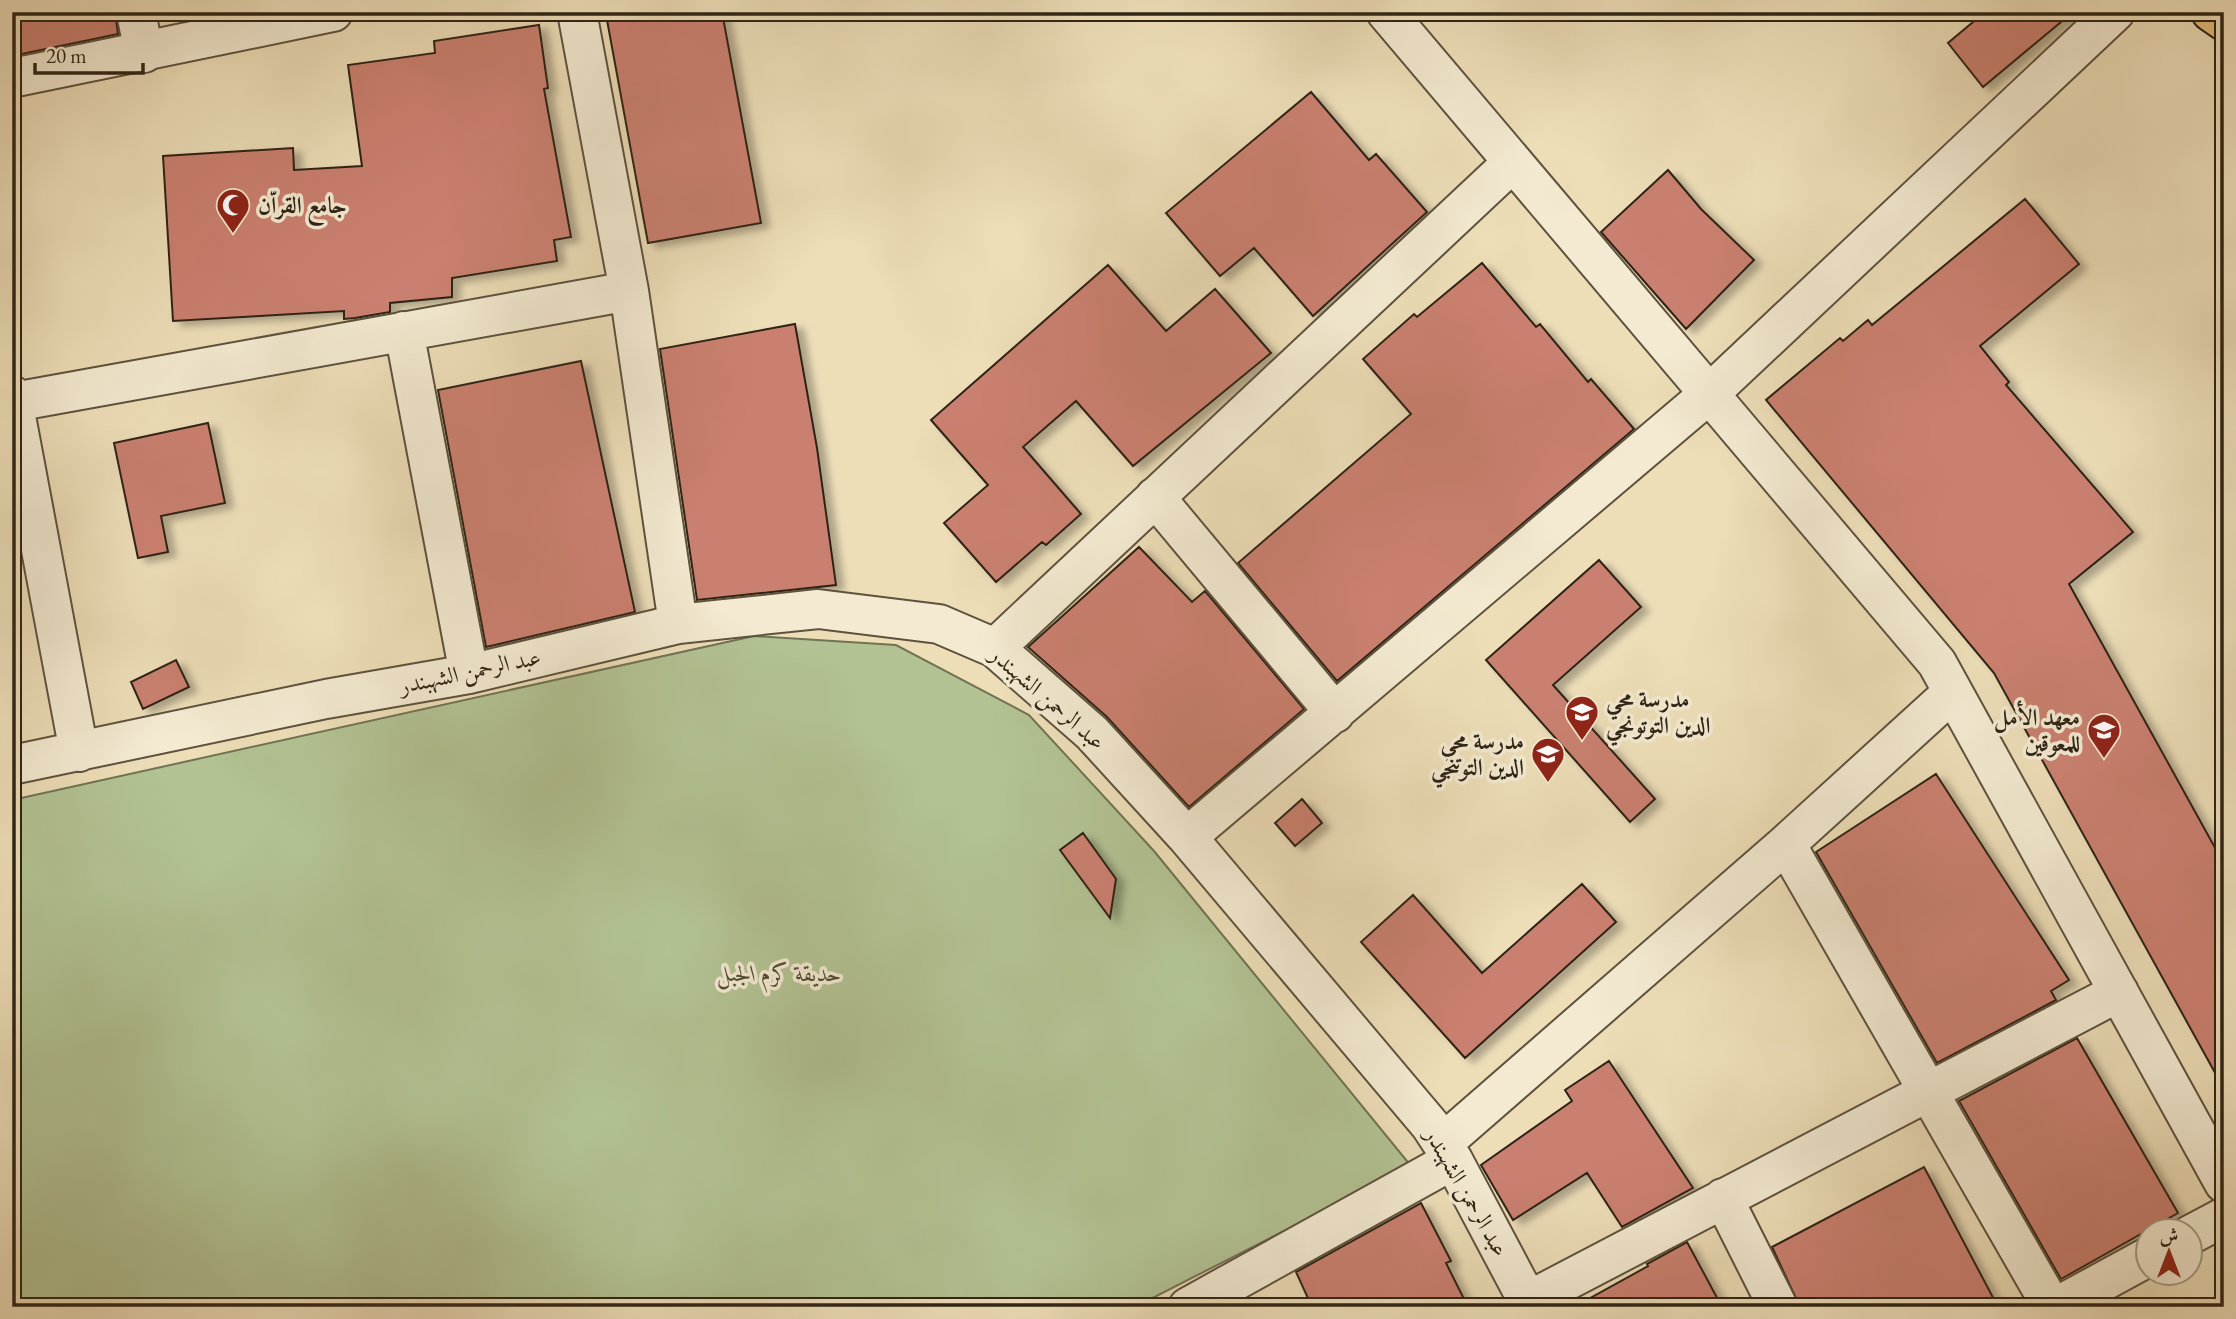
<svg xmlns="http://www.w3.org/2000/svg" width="2236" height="1319" font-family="'EB Garamond',Amiri,serif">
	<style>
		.green { fill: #b2c293; stroke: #707354; stroke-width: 2 }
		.building { fill: #ca806f; stroke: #2f2416; stroke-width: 2; filter: url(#shadow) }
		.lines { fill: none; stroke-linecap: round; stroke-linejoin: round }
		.minor-casing { stroke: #5e523e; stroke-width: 42 }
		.tertiary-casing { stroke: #5e523e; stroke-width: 42 }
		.primary-casing { stroke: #2f2416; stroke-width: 42 }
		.minor { stroke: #f3ead1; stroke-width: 38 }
		.tertiary { stroke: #f3ead1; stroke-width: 38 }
		.primary { stroke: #e6bf7c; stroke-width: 38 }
		.labels { text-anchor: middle; stroke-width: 7; stroke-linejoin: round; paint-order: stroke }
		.poi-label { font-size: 23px; font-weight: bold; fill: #2f2416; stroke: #f3ead1; text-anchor: start }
		.street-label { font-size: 23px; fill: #2f2416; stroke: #f3ead1 }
		.park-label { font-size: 23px; font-style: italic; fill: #504c35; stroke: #f3ead1 }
	</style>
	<defs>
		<filter id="shadow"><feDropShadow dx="8" dy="4.5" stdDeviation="3.5" flood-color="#0004"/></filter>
	</defs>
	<rect width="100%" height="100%" fill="#eddeb8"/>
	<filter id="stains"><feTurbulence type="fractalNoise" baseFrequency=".00286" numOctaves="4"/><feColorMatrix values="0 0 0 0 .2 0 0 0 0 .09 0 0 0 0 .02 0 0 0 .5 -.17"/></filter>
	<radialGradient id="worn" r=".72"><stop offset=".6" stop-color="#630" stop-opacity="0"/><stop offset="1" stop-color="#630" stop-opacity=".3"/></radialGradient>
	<!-- green -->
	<path class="green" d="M 754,636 L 896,645 L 1029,715 L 1154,851 L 1411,1166 L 1135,1307 L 12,1307 L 12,800 Z"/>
	<!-- building -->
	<path class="building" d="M 12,12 L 115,12 L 118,34 L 12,56 Z
		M 647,12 L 722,12 L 761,223 L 648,243 L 607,20 Z
		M 1985,12 L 2073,12 L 1983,87 L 1948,43 Z
		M 539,25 L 548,88 L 544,89 L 571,237 L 554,240 L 557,261 L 452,278 L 452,297 L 390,303 L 390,312 L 355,318 L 344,319 L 344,311 L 173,321 L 163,156 L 293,148 L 294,170 L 362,166 L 348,65 L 435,53 L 434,41 Z
		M 1311,92 L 1369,160 L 1376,154 L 1427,212 L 1313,316 L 1254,248 L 1220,276 L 1166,213 Z
		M 1668,170 L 1701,209 L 1754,260 L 1686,329 L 1601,232 Z
		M 2025,199 L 2079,264 L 1980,346 L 2009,382 L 2006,385 L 2133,532 L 2069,584 L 2224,864 L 2224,1089 L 1994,673 L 1766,400 L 1840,338 L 1843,341 L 1868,320 L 1872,325 Z
		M 1482,263 L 1536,327 L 1540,324 L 1588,382 L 1591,379 L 1634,429 L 1337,681 L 1238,563 L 1411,414 L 1363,359 L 1414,314 L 1417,317 Z
		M 1108,265 L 1166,331 L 1215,289 L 1271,353 L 1133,466 L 1076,401 L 1023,447 L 1081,514 L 1046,545 L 1042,542 L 996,582 L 944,523 L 988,485 L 931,420 Z
		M 795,324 L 817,448 L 836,585 L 697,600 L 660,349 Z
		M 581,361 L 635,612 L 486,647 L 438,390 Z
		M 208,423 L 225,503 L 161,516 L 168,552 L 138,558 L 114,443 Z
		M 1139,547 L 1192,602 L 1205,591 L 1304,709 L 1189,807 L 1107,717 L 1028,647 Z
		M 1599,560 L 1641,607 L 1553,685 L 1655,799 L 1630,822 L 1486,660 Z
		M 176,660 L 189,687 L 143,709 L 131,682 Z
		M 1936,774 L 2069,980 L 2051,991 L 2056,1000 L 1937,1063 L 1816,852 Z
		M 1302,799 L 1322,823 L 1295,846 L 1275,823 Z
		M 1083,833 L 1116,879 L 1110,918 L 1060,850 Z
		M 1582,884 L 1616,922 L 1465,1058 L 1361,942 L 1413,895 L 1482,973 Z
		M 2077,1038 L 2178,1213 L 2061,1279 L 1959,1101 Z
		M 1609,1061 L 1693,1188 L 1622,1227 L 1587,1173 L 1513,1220 L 1481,1165 L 1572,1101 L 1565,1090 Z
		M 1924,1167 L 1998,1307 L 1800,1307 L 1772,1247 Z
		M 1421,1203 L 1451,1261 L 1446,1263 L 1468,1307 L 1312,1307 L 1296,1272 Z
		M 1687,1242 L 1722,1307 L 1574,1307 L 1648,1266 L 1647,1264 Z"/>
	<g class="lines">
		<defs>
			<path id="minor" d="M 136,12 L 144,53
				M 577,12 L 629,291 L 678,624
				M 1386,12 L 1937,663 L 2224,1183
				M 404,331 L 469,674
				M 12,395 L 79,752
				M 14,402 L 629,291
				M 1155,497 L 1335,713
				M 995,648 L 1513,162
				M 12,765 L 326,699 L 469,674 L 678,624 L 818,609 L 939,624 L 995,648 L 1092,733 L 1187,837 L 1430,1125 L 1453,1160 L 1531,1307
				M 1187,837 L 1709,394 L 2115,12
				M 1786,844 L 2052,1307
				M 1443,1143 L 1786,844 L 1953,692
				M 1723,1198 L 1778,1307
				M 2190,1235 L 2224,1217
				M 1528,1301 L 2119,992
				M 1188,1307 L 1453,1160
				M 2056,1307 L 2148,1257"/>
			<path id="tertiary" d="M 12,78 L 333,12"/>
			<path id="primary" d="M 2211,12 L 2224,21"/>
		</defs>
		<!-- minor casing -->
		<use href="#minor" class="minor-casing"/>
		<!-- tertiary casing -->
		<use href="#tertiary" class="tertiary-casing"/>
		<!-- primary casing -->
		<use href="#primary" class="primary-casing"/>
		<!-- minor -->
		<use href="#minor" class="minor"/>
		<!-- tertiary -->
		<use href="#tertiary" class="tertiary"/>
		<!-- primary -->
		<use href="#primary" class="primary"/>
	</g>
	<!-- icons -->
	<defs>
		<symbol id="mosque-pin" viewBox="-11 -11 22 30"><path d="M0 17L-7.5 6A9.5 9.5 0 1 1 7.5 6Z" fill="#8f2418" stroke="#f3ead1"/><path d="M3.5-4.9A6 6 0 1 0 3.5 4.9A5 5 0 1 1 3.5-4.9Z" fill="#fff"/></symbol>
		<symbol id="school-pin" viewBox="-11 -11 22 30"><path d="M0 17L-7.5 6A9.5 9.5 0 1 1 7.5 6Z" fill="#8f2418" stroke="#f3ead1"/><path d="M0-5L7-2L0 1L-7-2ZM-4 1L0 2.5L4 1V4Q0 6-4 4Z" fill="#fff"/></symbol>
	</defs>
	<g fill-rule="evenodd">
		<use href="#mosque-pin" x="214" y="186" width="38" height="52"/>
		<use href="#school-pin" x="1563" y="693" width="38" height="52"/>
		<use href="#school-pin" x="2085" y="711" width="38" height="52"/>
		<use href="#school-pin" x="1529" y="735" width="38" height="52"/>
	</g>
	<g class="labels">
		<!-- poi labels -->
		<g class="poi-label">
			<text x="258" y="213">جامع القراّن</text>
			<text x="1606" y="707">مدرسة محي<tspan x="1606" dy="26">الدين التوتونجي</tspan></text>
			<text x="2080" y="725" text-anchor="end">معهد الأمل<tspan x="2080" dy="26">للمعوقين</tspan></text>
			<text x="1524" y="749" text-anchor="end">مدرسة محي<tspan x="1524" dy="26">الدين التوتنجي</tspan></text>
		</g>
		<!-- street labels -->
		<g class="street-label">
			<text transform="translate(470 671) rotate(-12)" y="8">عبد الرحمن الشهبندر</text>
			<text transform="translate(1048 698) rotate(41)" y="8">عبد الرحمن الشهبندر</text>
			<text transform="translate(1467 1192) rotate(60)" y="8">عبد الرحمن الشهبندر</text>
		</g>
		<!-- park labels -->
		<g class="park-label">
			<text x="779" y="981">حديقة كرم الجبل</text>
		</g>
	</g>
	<!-- margin -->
	<rect width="2236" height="1319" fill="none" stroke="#eddeb8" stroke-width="42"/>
	<rect x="14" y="14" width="2208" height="1291" fill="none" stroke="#2f2416" stroke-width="3.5"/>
	<rect x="21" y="21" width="2194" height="1277" fill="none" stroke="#2f2416" stroke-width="2"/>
	<!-- north arrow -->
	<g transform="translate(2169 1252)"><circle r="33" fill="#f3ead1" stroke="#a59b86" stroke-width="2"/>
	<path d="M0-5L12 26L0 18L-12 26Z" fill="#8f2418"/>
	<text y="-10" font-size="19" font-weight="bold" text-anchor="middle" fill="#2f2416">ش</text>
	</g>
	<!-- scale -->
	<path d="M35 63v10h108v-10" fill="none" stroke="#2f2416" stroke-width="3.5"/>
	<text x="46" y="63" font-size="21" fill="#2f2416" stroke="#f3ead1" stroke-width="5" paint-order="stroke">20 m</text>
	<rect width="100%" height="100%" filter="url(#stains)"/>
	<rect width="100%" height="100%" fill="url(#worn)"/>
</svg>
